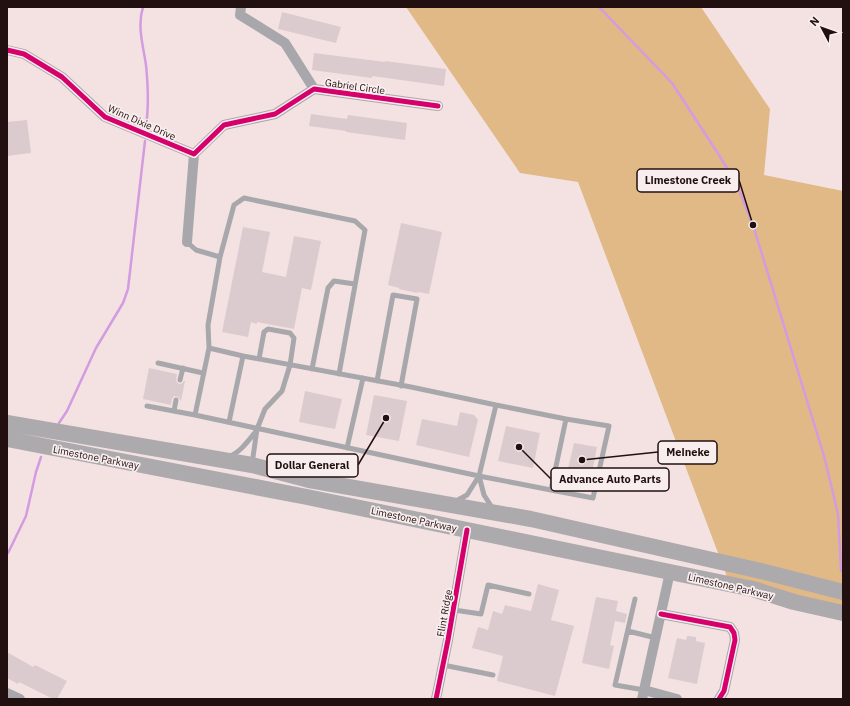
<svg xmlns="http://www.w3.org/2000/svg" width="850" height="706" font-family="'IBM Plex Sans',sans-serif">
	<style>
		.forest { fill: #e1b986 }
		.lines { fill: none; stroke-linecap: round; stroke-linejoin: round }
		.stream { stroke: #d39be0; stroke-width: 2.5 }
		.building { fill: #dccbce }
		.lane { stroke: #a8a8ac; stroke-width: 5 }
		.street { stroke: #a8a8ac; stroke-width: 10 }
		.primary { stroke: #adaaae; stroke-width: 16 }
		.cycleway-casing { stroke: #f9eeee; stroke-width: 8 }
		.cycleway { stroke: #d6006c; stroke-width: 5 }
		.labels { text-anchor: middle; stroke-width: 3.5; stroke-linejoin: round; paint-order: stroke }
		.street-label { font-size: 10px; fill: #221011; stroke: #f9eeee }
		.leader { fill: none; stroke: #221011; stroke-width: 1.5 }
		.callout-dot { fill: #221011; stroke: #f9eeee; stroke-width: 1.5 }
		.callout { fill: #f9eeee; stroke: #221011; stroke-width: 1.5 }
		.callout-label { font-size: 11px; text-anchor: middle; font-weight: bold; fill: #221011 }
	</style>
	<rect width="100%" height="100%" fill="#f4e2e2"/>
	<!-- forest -->
	<path class="forest" d="M 406,7 L 701,7 L 770,109 L 764,175 L 843,191 L 843,606 L 729,582 L 578,182 L 520,173 Z"/>
	<g class="lines">
		<!-- stream -->
		<path class="stream" d="M 143,7 C 137,26 143,45 146,65 C 148,85 149,106 146,126
			M 599,7 L 672,83 L 717,152 L 736,183 L 753,225 L 824,456 L 838,514 L 841,571
			M 59,423 L 67,411 L 96,348 L 123,303 L 128,289 L 145,141
			M 7,554 L 9,551 L 26,516 L 36,472 L 41,457"/>
	</g>
	<!-- building -->
	<path class="building" d="M 282,12 L 341,27 L 336,43 L 278,29 Z
		M 314,53 L 385,62 L 385,61 L 446,69 L 444,86 L 372,76 L 372,78 L 312,70 Z
		M 311,114 L 347,119 L 348,115 L 407,123 L 405,140 L 346,132 L 346,131 L 309,126 Z
		M 27,120 L 31,153 L 7,156 L 7,122 Z
		M 401,223 L 442,232 L 429,294 L 418,292 L 417,293 L 399,289 L 399,288 L 388,285 Z
		M 243,227 L 270,232 L 262,272 L 286,277 L 294,236 L 321,241 L 311,290 L 302,288 L 294,329 L 257,322 L 257,324 L 251,322 L 248,337 L 222,332 Z
		M 149,368 L 177,374 L 176,381 L 179,384 L 181,384 L 184,381 L 185,381 L 181,401 L 178,397 L 174,396 L 172,399 L 171,405 L 143,399 Z
		M 305,391 L 342,399 L 335,429 L 299,422 Z
		M 374,395 L 407,401 L 399,441 L 366,435 Z
		M 460,412 L 474,415 L 478,420 L 469,457 L 416,445 L 422,419 L 457,426 Z
		M 506,426 L 540,433 L 533,468 L 498,461 Z
		M 574,443 L 597,447 L 591,478 L 567,473 Z
		M 538,584 L 559,590 L 551,620 L 574,626 L 555,696 L 497,681 L 503,656 L 472,648 L 478,627 L 488,630 L 493,611 L 502,614 L 505,605 L 531,611 Z
		M 596,597 L 618,601 L 616,611 L 627,614 L 625,623 L 615,621 L 610,645 L 614,646 L 609,669 L 582,663 Z
		M 687,636 L 696,637 L 696,641 L 705,643 L 697,684 L 668,678 L 677,638 L 686,640 Z
		M 7,652 L 33,667 L 35,665 L 67,681 L 57,699 L 53,699 L 19,682 L 18,684 L 7,678 Z"/>
	<g class="lines">
		<!-- lane -->
		<path class="lane" d="M 187,242 L 196,250 L 220,257
			M 209,348 L 243,356 L 229,422
			M 243,356 L 411,387 L 496,405 L 479,476 L 467,495 L 456,501
			M 158,363 L 203,373
			M 312,369 L 328,288 L 334,281 L 355,284
			M 339,374 L 365,230 L 355,221 L 244,198 L 234,205 L 220,257 L 208,325 L 209,348 L 195,415 L 479,476 L 551,490 L 566,419 L 496,405
			M 180,380 L 183,368
			M 377,381 L 393,295 L 417,299 L 401,386
			M 147,406 L 195,415
			M 174,411 L 176,400
			M 347,448 L 363,378
			M 228,457 C 240,453 249,440 257,430
			M 252,464 L 257,429 L 265,409 L 282,391 L 290,365 L 294,338 L 290,333 L 268,329 L 264,332 L 259,359
			M 479,476 L 484,495 L 493,509
			M 551,490 L 593,498 L 609,426 L 566,419
			M 635,599 L 615,685 L 644,690
			M 454,610 L 481,614 L 488,585 L 529,594
			M 628,631 L 656,638
			M 443,665 L 493,675"/>
		<!-- street -->
		<path class="street" d="M 241,7 L 240,15 L 285,43 L 314,89
			M 7,50 L 24,54 L 62,77 L 105,117 L 194,154
			M 194,154 L 224,125 L 275,114 L 314,89 L 438,106
			M 187,242 L 194,154
			M 661,614 L 730,627 L 734,633 L 735,640 L 724,691 L 719,699
			M 644,690 L 677,699
			M 7,693 L 20,699
			M 436,699 L 448,640 L 467,530
			M 642,699 L 670,572"/>
		<!-- primary -->
		<path class="primary" d="M 7,423 L 252,465 L 309,480 L 531,519 L 765,572 L 843,592
			M 7,439 L 307,497 L 670,572 L 753,589 L 794,602 L 843,613"/>
		<defs>
			<path id="cycleway" d="M 7,50 L 24,54 L 62,77 L 105,117 L 194,154 L 224,125 L 275,114 L 314,89 L 438,106
				M 661,614 L 730,627 L 734,633 L 735,640 L 724,691 L 719,699
				M 436,699 L 448,640 L 467,530"/>
		</defs>
		<!-- cycleway casing -->
		<use href="#cycleway" class="cycleway-casing"/>
		<!-- cycleway -->
		<use href="#cycleway" class="cycleway"/>
	</g>
	<g class="labels">
		<!-- street labels -->
		<g class="street-label">
			<text transform="translate(355 86) rotate(8)" y="4">Gabriel Circle</text>
			<text transform="translate(142 122) rotate(24)" y="4">Winn Dixie Drive</text>
			<text transform="translate(96 457) rotate(11)" y="4">Limestone Parkway</text>
			<text transform="translate(414 519) rotate(12)" y="4">Limestone Parkway</text>
			<text transform="translate(731 586) rotate(13)" y="4">Limestone Parkway</text>
			<text transform="translate(444 613) rotate(-80)" y="4">Flint Ridge</text>
		</g>
	</g>
	<!-- callouts -->
	<path class="leader" d="M753 225L739 180M582 460L658 452M386 418L358 465M519 447L551 479"/>
	<g class="callout-dot">
		<circle cx="753" cy="225" r="4"/>
		<circle cx="582" cy="460" r="4"/>
		<circle cx="386" cy="418" r="4"/>
		<circle cx="519" cy="447" r="4"/>
	</g>
	<g class="callout">
		<rect x="637" y="169" width="102" height="23" rx="4"/>
		<rect x="658" y="441" width="59" height="23" rx="4"/>
		<rect x="267" y="454" width="91" height="23" rx="4"/>
		<rect x="551" y="468" width="118" height="23" rx="4"/>
	</g>
	<g class="callout-label">
		<text x="688" y="184">Limestone Creek</text>
		<text x="688" y="456">Meineke</text>
		<text x="312" y="469">Dollar General</text>
		<text x="610" y="483">Advance Auto Parts</text>
	</g>
	<!-- border -->
	<rect width="850" height="706" fill="none" stroke="#221011" stroke-width="16"/>
	<!-- north arrow -->
	<g transform="translate(822 28) rotate(311)" stroke="#f9eeee" stroke-width="3" paint-order="stroke">
	<path d="M0-3L7 15L0 10L-7 15Z" fill="#221011"/>
	<text y="-6" font-size="11" font-weight="bold" text-anchor="middle" fill="#221011">N</text>
	</g>
</svg>
